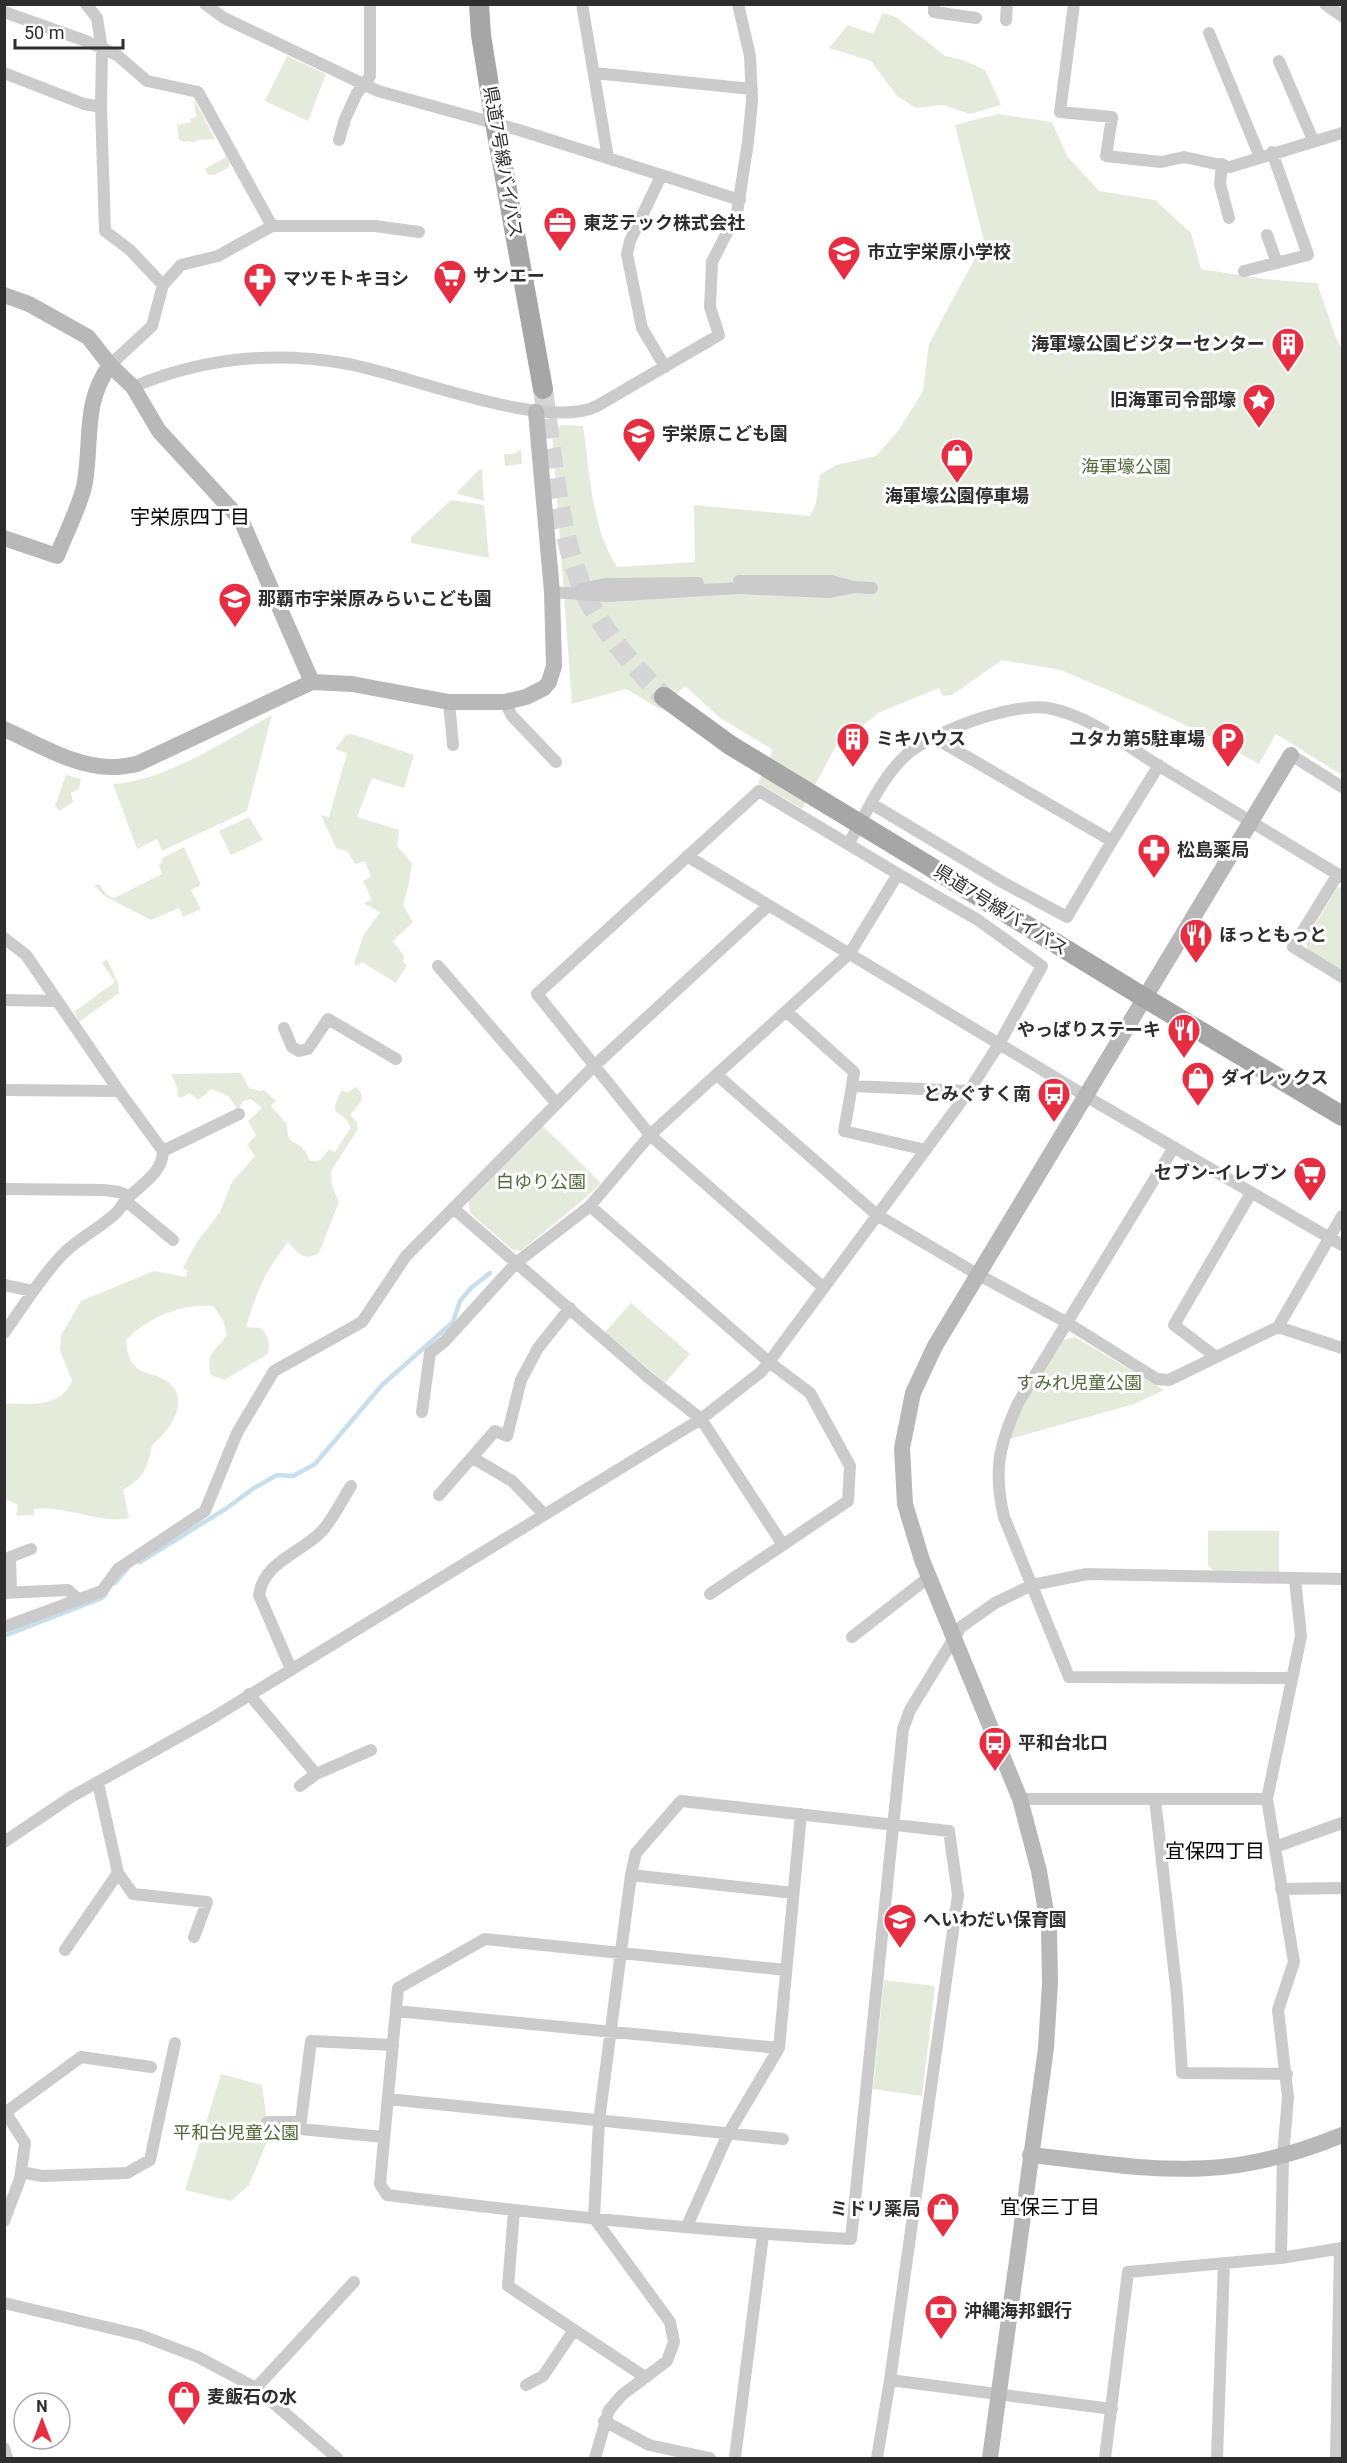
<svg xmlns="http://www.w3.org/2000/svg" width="1347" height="2463" font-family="Roboto,'Noto Sans JP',sans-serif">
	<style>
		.green { fill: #e4ebdb }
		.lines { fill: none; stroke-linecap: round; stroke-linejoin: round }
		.stream { stroke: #c7dfec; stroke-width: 4.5 }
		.primary-tunnel { stroke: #d5d5d5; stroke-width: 20; stroke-dasharray: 20 10; stroke-linecap: butt }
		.street { stroke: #cbcbcb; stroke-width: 12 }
		.secondary { stroke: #b8b8b8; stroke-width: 16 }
		.primary { stroke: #a6a6a6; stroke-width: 20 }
		.primary-bridge { stroke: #a6a6a6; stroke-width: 20 }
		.labels { text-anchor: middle; stroke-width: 6; stroke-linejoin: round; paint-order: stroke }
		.street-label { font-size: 18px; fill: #2e2e2e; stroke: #fff }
		.poi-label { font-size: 18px; font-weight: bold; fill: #2e2e2e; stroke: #fff; text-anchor: start }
		.park-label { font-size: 18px; fill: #526a3b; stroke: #fff }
		.neighbourhood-label { font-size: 20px; fill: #000; stroke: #fff }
	</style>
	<rect width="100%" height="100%" fill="#fff"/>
	<!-- green -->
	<path class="green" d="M 883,13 L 896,17 L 945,56 L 963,60 L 985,70 L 1001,105 L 970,114 L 943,105 L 916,108 L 897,96 L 871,61 L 829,48 L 848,25 L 873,34 Z
		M 287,56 L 326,74 L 308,121 L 265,101 Z
		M 194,99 L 215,139 L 198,140 L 192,143 L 190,141 L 184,142 L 179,140 L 177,125 L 191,122 L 190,119 L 196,117 Z
		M 998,114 L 1052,122 L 1067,156 L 1099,191 L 1155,200 L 1191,233 L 1201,269 L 1265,279 L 1317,283 L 1336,338 L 1342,349 L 1342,775 L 1276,734 L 1259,764 L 1213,738 L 1138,703 L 1061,670 L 1002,660 L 952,695 L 943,696 L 939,688 L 880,712 L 836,746 L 802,809 L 758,783 L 773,750 L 719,717 L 685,686 L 660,709 L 626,689 L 572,704 L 552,433 L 561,425 L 583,426 C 590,473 591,526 617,567 L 695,562 L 694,505 L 810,516 L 816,503 L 820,475 L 836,465 L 876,456 L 898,431 L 923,391 L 929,344 L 984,241 L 955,125 Z
		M 225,155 L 230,163 L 228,168 L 214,175 L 208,175 L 205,169 L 224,158 Z
		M 521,449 L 522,464 L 505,466 L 504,454 L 514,454 Z
		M 480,469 L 482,469 L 484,501 L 458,494 L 458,491 Z
		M 451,500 L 484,505 L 489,558 L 411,543 L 411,537 Z
		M 272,715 L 247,811 L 162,851 L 157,839 L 137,849 L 113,784 C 165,781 226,740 272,715 Z
		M 352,734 L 414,755 L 404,788 L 372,778 L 357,817 L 399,830 L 397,846 L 412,863 L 409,883 L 403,905 L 413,922 L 393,941 L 404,956 L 403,962 L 407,965 L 396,983 L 362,962 L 357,966 L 354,963 L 363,936 L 380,912 L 363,903 L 372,900 L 363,881 L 371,877 L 365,861 L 355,864 L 348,852 L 336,848 L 321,815 L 329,817 L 347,753 L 335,749 L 346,735 Z
		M 66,775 L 81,779 L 79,789 L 71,793 L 73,802 L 59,811 L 55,806 Z
		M 249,817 L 263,840 L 231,855 L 219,831 Z
		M 184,847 L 201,885 L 191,890 L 201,909 L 183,917 L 179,908 L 151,920 L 106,897 L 94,886 L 99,884 L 107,895 L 114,898 L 162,874 L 159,865 L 162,862 L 162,858 Z
		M 1342,887 L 1342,973 L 1308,951 L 1305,941 L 1337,888 Z
		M 107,959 L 118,983 L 119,993 L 79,1022 L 74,1012 L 115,982 L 102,963 Z
		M 241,1073 L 249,1088 L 260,1091 L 264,1090 L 276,1101 L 271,1106 L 287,1124 C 287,1148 296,1138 305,1151 C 307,1154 308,1157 309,1160 C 320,1164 323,1158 329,1149 L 335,1152 L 351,1127 L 346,1119 L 336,1112 L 335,1106 L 341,1091 L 348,1092 L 356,1087 C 369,1099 357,1105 350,1115 L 357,1122 L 358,1129 L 331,1171 L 332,1186 L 339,1202 L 319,1253 C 303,1262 298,1253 288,1242 C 265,1271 257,1291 246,1327 L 261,1328 C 269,1336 270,1343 268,1354 L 224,1380 L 211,1375 C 205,1352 216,1351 227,1335 L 223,1320 L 213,1306 C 180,1304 149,1317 126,1340 C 127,1350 128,1359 135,1366 C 141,1373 153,1374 161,1378 C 195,1394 172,1429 152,1445 C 147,1469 145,1477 123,1490 L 129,1518 C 102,1525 67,1505 34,1509 L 34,1515 L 16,1516 L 18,1505 L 5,1499 L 5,1404 C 31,1403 60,1409 72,1381 L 60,1350 L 61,1335 L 81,1301 L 154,1271 L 186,1277 L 188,1271 L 183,1268 L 197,1242 L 220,1212 L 232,1182 L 255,1156 L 247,1145 L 256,1135 L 248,1121 L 262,1108 L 251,1099 L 243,1101 L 238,1110 L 228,1096 L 212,1089 L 198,1100 L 190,1093 L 180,1098 L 177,1094 L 178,1089 L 171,1074 Z
		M 542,1125 L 601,1183 L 584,1199 L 521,1251 L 513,1250 L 470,1213 L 468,1199 Z
		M 631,1303 L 690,1354 L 665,1383 L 605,1332 Z
		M 1075,1337 L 1164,1390 L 1134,1404 L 1010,1439 L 1020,1410 L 1062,1340 Z
		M 1208,1531 L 1279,1531 L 1279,1573 L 1215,1572 L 1208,1565 Z
		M 884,1980 L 935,1986 L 922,2096 L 873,2089 Z
		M 221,2074 L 262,2085 L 269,2137 L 249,2185 L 231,2201 L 185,2190 Z"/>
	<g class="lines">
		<!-- stream -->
		<path class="stream" d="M 140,1562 L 227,1508 L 254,1488 L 277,1475 L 293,1476 L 315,1464 L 382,1385 L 453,1322 L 460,1301 L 471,1288 L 490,1273
			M 115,1583 L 127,1569
			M 4,1636 L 102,1598 L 106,1594"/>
		<!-- primary-tunnel -->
		<path class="primary-tunnel" d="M 543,389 C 552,453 559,542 588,600 C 607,636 635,668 664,697"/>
		<!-- street -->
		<path class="street" d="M 86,4 L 97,18 L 102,49 L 101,107 L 105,231 L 130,250 L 163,285 L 181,265 L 218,256 L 272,226 L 375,226 L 419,232
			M 205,4 L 224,18 L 378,91 L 519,130 L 740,200
			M 582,4 L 608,158
			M 934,4 L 934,12 L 976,18
			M 1074,4 L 1060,112 L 1112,117 L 1106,156 L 1161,162 L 1184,157 L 1230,167 L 1342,133
			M 1325,4 L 1342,16
			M 4,12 L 86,41 L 117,55 L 147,81 L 198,92 L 272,226
			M 1006,20 L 1007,4
			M 1209,33 L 1260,157
			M 1279,61 L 1313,140
			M 4,73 L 84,104 L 101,107
			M 594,73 L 752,89
			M 339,140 L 345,119 L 357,93 L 370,76 L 370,4
			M 1222,164 L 1220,184 L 1229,218
			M 661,176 L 630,241 L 627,254 L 642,328 L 665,367
			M 1267,235 L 1277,263
			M 1244,271 L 1308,255 L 1272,152
			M 110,365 L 152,326 L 163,285
			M 133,387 C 200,359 272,351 343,363 C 405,373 544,432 597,406 L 719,335 L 710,307 L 712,262 L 737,213 L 748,142 L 752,100 L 750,56 L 738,4
			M 739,581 L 831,581 L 850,586
			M 581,589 L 605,584 L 698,583
			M 552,592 L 608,596 L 738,588 L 828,592 L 854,587 L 872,588
			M 449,702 L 453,745
			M 505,702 L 512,716 L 556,762
			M 933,737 L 1112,841 L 1159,765
			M 1291,755 L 1342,787
			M 872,804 L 1002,882 L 1067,917 L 1112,841
			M 848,844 C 866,815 880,780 904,757 C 930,732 1013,702 1048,708 C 1087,715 1123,743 1156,764 C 1218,801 1280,840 1342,877
			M 687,856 L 1094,1101 L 1342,1245
			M 1338,874 L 1293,947 L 1342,977
			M 4,938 L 26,955 L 119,1091 L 163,1151 C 163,1172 142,1184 129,1197 C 124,1202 121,1207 117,1212 C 101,1228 78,1238 62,1255 C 40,1278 23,1307 4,1333
			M 438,966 L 557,1104
			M 4,1000 L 57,1001
			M 787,1012 L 854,1072 L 852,1086 L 969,1091
			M 284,1028 L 292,1047 L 299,1051 L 308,1049 L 328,1019 L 396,1059
			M 717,1075 L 877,1215 L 977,1274 L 1066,1322 L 1157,1379 L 1169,1380 L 1278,1327 L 1342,1216
			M 852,1086 L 844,1131 L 926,1150
			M 4,1090 L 119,1091
			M 1174,1147 L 1018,1403 C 999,1445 993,1471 1004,1517 L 1069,1677 L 1292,1678
			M 163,1151 L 239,1114
			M 4,1189 L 104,1190 L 119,1192 L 129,1196
			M 126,1201 L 173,1240
			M 590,1206 L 769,1362 L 810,1393 L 850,1466 L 848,1501 L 710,1594
			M 453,1208 L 649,1378 L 701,1419 L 783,1545
			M 4,1285 L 33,1291
			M 1278,1327 L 1342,1348
			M 1216,1357 L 1174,1325 L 1251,1193
			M 422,1412 L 430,1353 L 445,1341 L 516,1263 L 590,1206 L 650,1135 L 850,953 L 898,874 L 759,791 L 537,994 L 650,1135 L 824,1288
			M 473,1458 L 512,1481 L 544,1514
			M 439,1495 L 495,1431 L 507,1436 L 521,1380 L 538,1348 L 570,1308
			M 11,1592 L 10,1557 L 31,1549
			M 4,1593 L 68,1590 L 78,1599
			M 4,1627 L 102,1591 L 118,1569 L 205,1511 L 237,1433 L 274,1371 L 362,1322 L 406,1256 L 594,1066 L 768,906
			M 852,1637 L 929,1577
			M 291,1669 L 259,1595 C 264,1561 302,1553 323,1530 C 334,1517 342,1500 351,1486
			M 249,1694 L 316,1774
			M 300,1786 L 316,1774 L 371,1750
			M 1020,1799 L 1267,1799
			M 1155,1799 L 1177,1995 L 1182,2073 L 1287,2074
			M 4,1842 L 71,1797 L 209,1720 L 701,1419 L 761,1372 L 769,1362 L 969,1091 L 999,1044 L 1042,966 L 978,920 L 898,874
			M 1275,1847 L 1342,1823
			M 118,1873 L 133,1894 L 207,1902 L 194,1937
			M 631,1875 L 793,1893
			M 1281,1889 L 1342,1888
			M 65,1950 L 118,1873 L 98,1783
			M 786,1970 L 485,1939 L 398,1988 L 380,2184 L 387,2195 C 541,2214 696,2231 851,2239 L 903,1729 L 910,1710 L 961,1627 L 995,1603 L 1032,1585 L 1087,1574 L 1342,1579
			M 396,2011 L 779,2048
			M 388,2099 L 783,2139
			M 4,2110 L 25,2143 L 20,2179 L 4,2221
			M 6,2112 L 81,2057 L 151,2067
			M 267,2122 L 301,2122
			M 384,2137 L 300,2129 L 311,2041 L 393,2045
			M 21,2172 L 42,2176 L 127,2173 L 150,2160 L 175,2043
			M 514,2211 L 508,2286 L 645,2377
			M 687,2226 L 728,2134 L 779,2048 L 801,1814
			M 1281,2258 L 1283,2155 L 1288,2097 L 1278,2010 L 1294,1962 L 1267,1799 L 1301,1636 L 1295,1579
			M 4,2303 L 140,2335 L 198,2357 L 256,2388 L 337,2458
			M 890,2380 L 1112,2409
			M 526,2385 L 543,2376 L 574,2330
			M 256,2388 L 354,2282
			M 604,2421 L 649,2445 L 710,2458
			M 4,2448 L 7,2458
			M 595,2458 L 609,2410 L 622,2395 L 667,2361 L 674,2342 L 670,2322 L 594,2218 L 599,2121 L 631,1875 L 636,1853 L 681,1801 L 949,1831 L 958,1895 L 890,2380 L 877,2458
			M 735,2458 L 763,2235
			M 1105,2458 L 1128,2272 L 1281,2258 L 1342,2248
			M 1217,2458 L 1224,2263
			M 1336,2458 L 1340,2248"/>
		<!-- secondary -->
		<path class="secondary" d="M 4,295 L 29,304 L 88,337 L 110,365 L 133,387 L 159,431 L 241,520 L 312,682
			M 4,538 L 57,556 C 65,535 82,502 85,482 C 92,438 83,403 110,365
			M 4,729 C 38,744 76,768 114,767 C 122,767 130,765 137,764 L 312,682 L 352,684 L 449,702 L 505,702 L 526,697 L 544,688 L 549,682 L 554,666 L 552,592 L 536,412
			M 1030,2155 C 1089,2161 1150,2172 1209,2168 C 1255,2165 1301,2152 1342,2135
			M 990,2458 L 1046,2048 L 1050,1983 L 1049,1929 L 1039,1871 L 1020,1799 L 922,1560 L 905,1504 L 902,1448 L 913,1393 L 935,1346 L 1291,755"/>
		<!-- primary -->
		<path class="primary" d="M 479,4 L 481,35 L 495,123 L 543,389
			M 664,697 L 730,745
			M 990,903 L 1145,998 L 1342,1116"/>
		<!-- primary-bridge -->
		<path class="primary-bridge" d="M 730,745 L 990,903"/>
	</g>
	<!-- icons -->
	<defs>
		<symbol id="office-pin" viewBox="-11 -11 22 30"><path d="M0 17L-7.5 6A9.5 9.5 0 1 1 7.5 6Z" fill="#e72d41" stroke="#fff"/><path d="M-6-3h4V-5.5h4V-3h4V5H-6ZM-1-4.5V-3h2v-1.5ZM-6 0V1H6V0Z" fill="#fff"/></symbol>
		<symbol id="school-pin" viewBox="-11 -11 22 30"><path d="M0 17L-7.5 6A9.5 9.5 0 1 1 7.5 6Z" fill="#e72d41" stroke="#fff"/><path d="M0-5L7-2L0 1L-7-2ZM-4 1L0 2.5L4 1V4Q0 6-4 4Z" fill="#fff"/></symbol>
		<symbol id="supermarket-pin" viewBox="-11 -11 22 30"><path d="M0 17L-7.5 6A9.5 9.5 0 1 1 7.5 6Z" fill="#e72d41" stroke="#fff"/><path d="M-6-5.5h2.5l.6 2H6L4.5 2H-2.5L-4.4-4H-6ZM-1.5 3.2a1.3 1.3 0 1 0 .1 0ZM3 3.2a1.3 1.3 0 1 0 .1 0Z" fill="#fff"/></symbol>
		<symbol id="pharmacy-pin" viewBox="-11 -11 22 30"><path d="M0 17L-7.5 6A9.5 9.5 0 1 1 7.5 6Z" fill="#e72d41" stroke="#fff"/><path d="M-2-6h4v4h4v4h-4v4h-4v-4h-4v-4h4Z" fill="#fff"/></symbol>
		<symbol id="building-pin" viewBox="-11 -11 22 30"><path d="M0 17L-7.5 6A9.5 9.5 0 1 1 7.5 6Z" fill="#e72d41" stroke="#fff"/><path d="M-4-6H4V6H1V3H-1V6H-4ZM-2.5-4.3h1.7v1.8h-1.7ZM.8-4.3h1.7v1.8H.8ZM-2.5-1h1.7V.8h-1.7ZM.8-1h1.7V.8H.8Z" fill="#fff"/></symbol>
		<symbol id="sight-pin" viewBox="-11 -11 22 30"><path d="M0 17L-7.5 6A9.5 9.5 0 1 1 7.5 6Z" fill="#e72d41" stroke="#fff"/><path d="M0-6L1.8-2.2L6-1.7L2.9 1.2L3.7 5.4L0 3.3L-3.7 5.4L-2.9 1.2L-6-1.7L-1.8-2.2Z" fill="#fff"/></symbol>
		<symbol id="shop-pin" viewBox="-11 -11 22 30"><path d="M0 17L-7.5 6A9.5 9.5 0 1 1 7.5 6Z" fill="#e72d41" stroke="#fff"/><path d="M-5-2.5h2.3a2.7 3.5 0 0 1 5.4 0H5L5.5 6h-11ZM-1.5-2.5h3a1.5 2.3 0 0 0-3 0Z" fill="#fff"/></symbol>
		<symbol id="parking-pin" viewBox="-11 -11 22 30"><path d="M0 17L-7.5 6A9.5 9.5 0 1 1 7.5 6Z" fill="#e72d41" stroke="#fff"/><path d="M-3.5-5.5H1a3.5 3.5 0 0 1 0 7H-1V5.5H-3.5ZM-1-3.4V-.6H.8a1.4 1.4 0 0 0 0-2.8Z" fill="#fff"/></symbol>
		<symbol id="restaurant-pin" viewBox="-11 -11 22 30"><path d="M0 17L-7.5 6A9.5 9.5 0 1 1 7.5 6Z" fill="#e72d41" stroke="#fff"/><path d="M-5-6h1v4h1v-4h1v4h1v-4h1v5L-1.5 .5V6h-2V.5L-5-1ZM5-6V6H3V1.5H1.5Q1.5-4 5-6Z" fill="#fff"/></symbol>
		<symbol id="bus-pin" viewBox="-11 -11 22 30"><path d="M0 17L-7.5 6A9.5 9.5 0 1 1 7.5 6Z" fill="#e72d41" stroke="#fff"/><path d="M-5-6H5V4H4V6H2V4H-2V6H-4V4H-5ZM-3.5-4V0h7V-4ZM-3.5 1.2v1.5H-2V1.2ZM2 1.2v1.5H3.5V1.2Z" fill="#fff"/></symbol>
		<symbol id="bank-pin" viewBox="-11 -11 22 30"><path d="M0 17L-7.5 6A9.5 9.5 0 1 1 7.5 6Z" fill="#e72d41" stroke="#fff"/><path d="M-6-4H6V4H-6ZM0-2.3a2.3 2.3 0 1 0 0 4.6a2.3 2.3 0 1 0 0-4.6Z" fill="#fff"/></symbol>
	</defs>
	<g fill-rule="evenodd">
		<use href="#office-pin" x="541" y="204" width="38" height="52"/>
		<use href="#school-pin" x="825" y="233" width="38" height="52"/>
		<use href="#supermarket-pin" x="431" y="257" width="38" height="52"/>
		<use href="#pharmacy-pin" x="241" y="260" width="38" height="52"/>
		<use href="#building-pin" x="1269" y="325" width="38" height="52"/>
		<use href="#sight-pin" x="1240" y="381" width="38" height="52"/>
		<use href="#school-pin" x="620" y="415" width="38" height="52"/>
		<use href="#shop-pin" x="938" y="436" width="38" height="52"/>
		<use href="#school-pin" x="216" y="580" width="38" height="52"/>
		<use href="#building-pin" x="834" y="720" width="38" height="52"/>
		<use href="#parking-pin" x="1209" y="720" width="38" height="52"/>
		<use href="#pharmacy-pin" x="1135" y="831" width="38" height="52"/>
		<use href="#restaurant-pin" x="1177" y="916" width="38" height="52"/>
		<use href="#restaurant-pin" x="1165" y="1011" width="38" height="52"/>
		<use href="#shop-pin" x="1179" y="1059" width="38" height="52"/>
		<use href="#bus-pin" x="1035" y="1075" width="38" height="52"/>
		<use href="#supermarket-pin" x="1291" y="1154" width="38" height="52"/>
		<use href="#bus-pin" x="976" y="1724" width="38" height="52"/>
		<use href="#school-pin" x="881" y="1901" width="38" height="52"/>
		<use href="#shop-pin" x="924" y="2190" width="38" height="52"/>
		<use href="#bank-pin" x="922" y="2292" width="38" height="52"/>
		<use href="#shop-pin" x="165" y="2378" width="38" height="52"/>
	</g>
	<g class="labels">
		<!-- street labels -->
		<g class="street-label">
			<text transform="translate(503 162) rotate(80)" y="6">県道7号線バイパス</text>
			<text transform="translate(1001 910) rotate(32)" y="6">県道7号線バイパス</text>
		</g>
		<!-- poi labels -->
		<g class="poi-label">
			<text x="583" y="229">東芝テック株式会社</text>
			<text x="867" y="258">市立宇栄原小学校</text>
			<text x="473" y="282">サンエー</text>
			<text x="283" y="285">マツモトキヨシ</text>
			<text x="1265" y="350" text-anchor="end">海軍壕公園ビジターセンター</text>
			<text x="1236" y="406" text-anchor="end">旧海軍司令部壕</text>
			<text x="662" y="440">宇栄原こども園</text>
			<text x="957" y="502" text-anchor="middle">海軍壕公園停車場</text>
			<text x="258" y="605">那覇市宇栄原みらいこども園</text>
			<text x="876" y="745">ミキハウス</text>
			<text x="1205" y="745" text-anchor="end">ユタカ第5駐車場</text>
			<text x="1177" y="856">松島薬局</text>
			<text x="1219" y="941">ほっともっと</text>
			<text x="1161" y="1036" text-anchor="end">やっぱりステーキ</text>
			<text x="1221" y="1084">ダイレックス</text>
			<text x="1031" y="1100" text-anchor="end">とみぐすく南</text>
			<text x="1287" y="1179" text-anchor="end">セブン-イレブン</text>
			<text x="1018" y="1749">平和台北口</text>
			<text x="923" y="1926">へいわだい保育園</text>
			<text x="920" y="2215" text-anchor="end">ミドリ薬局</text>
			<text x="964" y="2317">沖縄海邦銀行</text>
			<text x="207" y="2403">麦飯石の水</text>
		</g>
		<!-- park labels -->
		<g class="park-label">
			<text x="1126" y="473">海軍壕公園</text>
			<text x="541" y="1188">白ゆり公園</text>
			<text x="1079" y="1389">すみれ児童公園</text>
			<text x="236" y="2139">平和台児童公園</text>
		</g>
		<!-- neighbourhood labels -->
		<g class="neighbourhood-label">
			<text x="190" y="524">宇栄原四丁目</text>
			<text x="1215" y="1858">宜保四丁目</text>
			<text x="1050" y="2214">宜保三丁目</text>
		</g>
	</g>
	<!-- border -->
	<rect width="1347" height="2463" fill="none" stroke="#2e2e2e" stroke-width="12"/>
	<!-- north arrow -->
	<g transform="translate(42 2421)"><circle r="28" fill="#ffffff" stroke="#ababab" stroke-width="1.5"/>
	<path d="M0-4.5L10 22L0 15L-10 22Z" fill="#e72d41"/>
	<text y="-9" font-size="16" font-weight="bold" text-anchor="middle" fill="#2e2e2e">N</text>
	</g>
	<!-- scale -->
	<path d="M15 39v9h108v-9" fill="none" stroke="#2e2e2e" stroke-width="3"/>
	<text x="24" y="39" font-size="18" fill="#2e2e2e" stroke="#ffffff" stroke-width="4.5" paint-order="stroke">50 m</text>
</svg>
